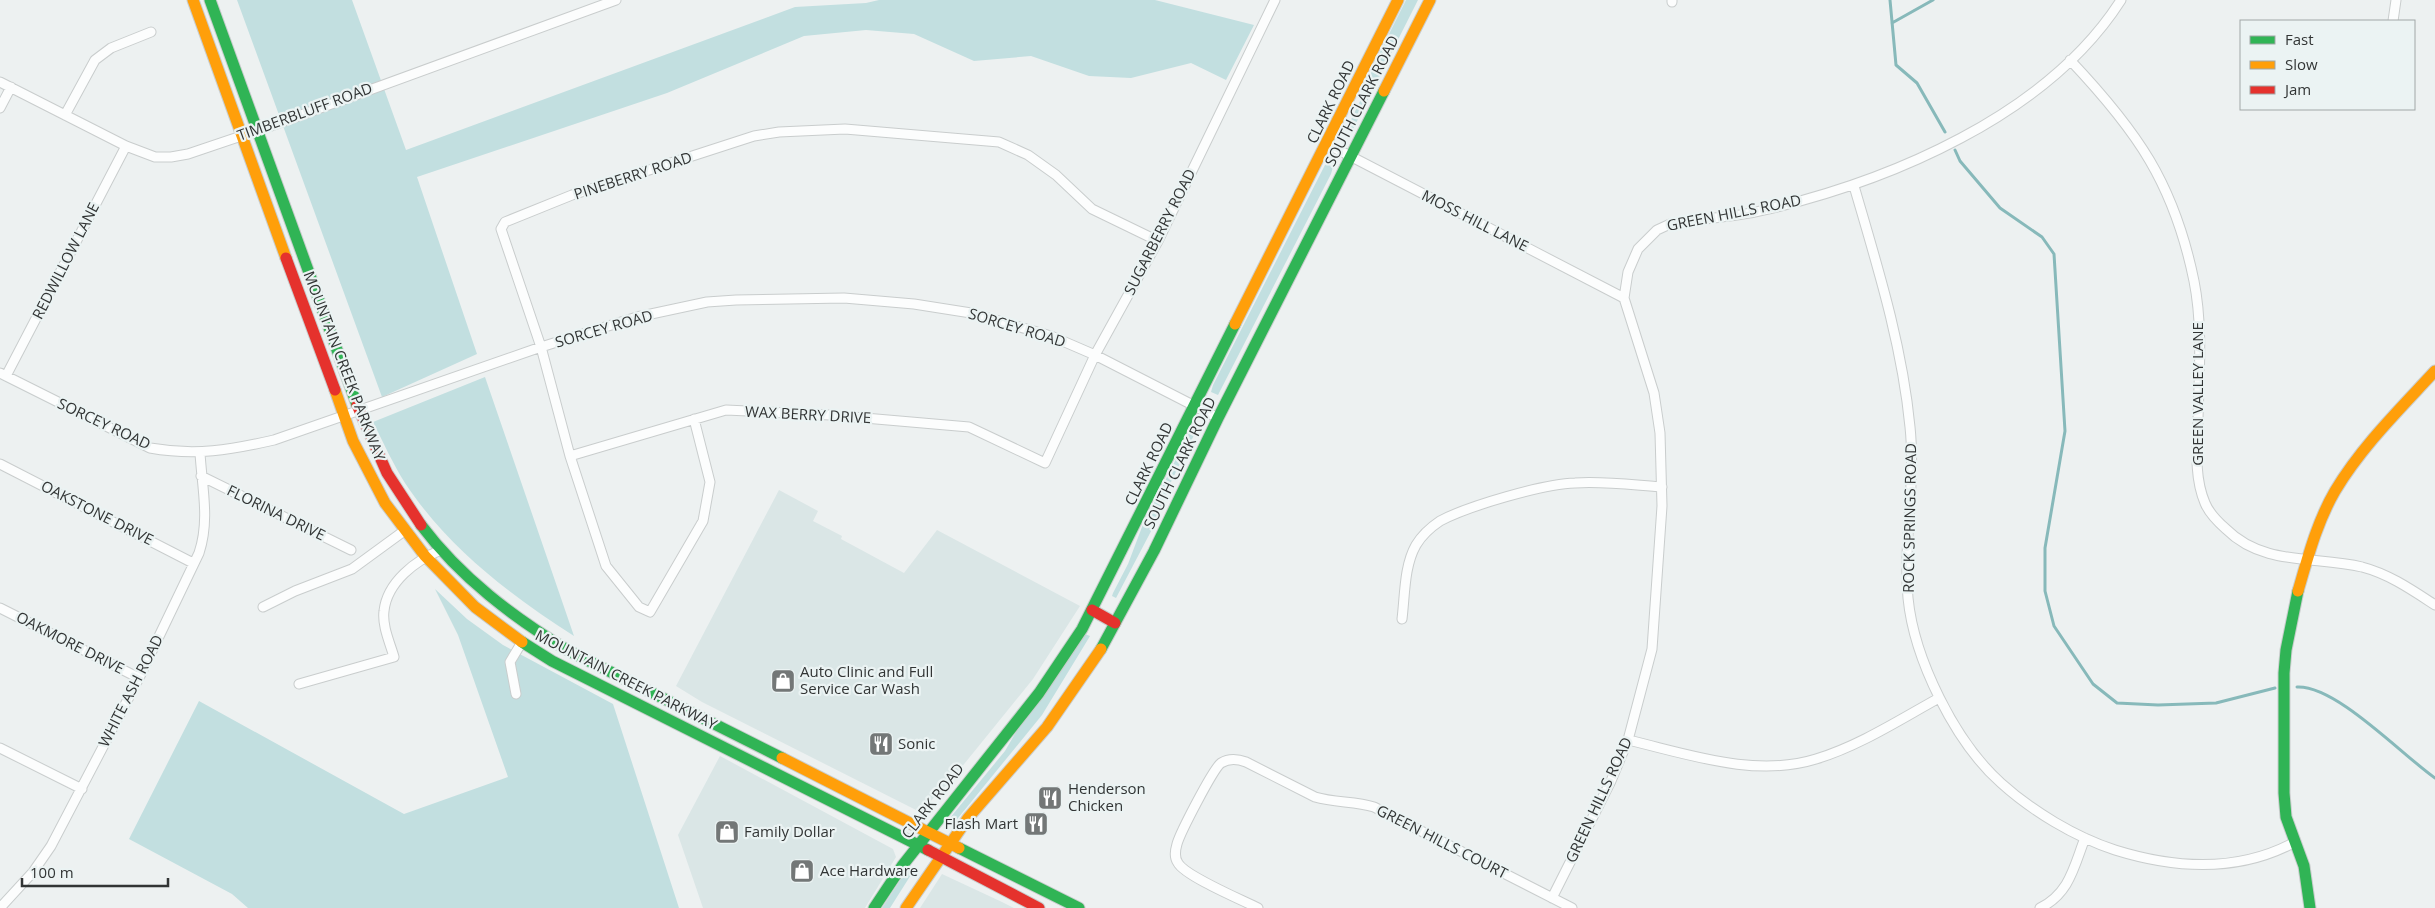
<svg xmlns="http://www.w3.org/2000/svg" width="2435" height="908" font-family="'Open Sans',sans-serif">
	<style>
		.built { fill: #dae6e6 }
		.green { fill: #c2dfe0 }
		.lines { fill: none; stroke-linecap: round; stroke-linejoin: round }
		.stream { stroke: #87b9ba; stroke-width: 3 }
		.street-casing { stroke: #c9cdcd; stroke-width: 11 }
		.fast-casing { stroke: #c9cdcd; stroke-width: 13 }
		.slow-casing { stroke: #c9cdcd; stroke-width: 13 }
		.jam-casing { stroke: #c9cdcd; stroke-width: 13 }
		.street { stroke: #fcfdfd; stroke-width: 9 }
		.fast { stroke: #30b455; stroke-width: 11 }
		.slow { stroke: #ff9f0a; stroke-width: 11 }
		.jam { stroke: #e5322d; stroke-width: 11 }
		.labels { text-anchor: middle; stroke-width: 4.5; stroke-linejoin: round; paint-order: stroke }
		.street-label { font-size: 15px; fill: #323535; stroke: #ebf3f3 }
		.poi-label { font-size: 15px; fill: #323535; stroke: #ebf3f3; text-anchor: start }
	</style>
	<rect width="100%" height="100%" fill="#edf1f1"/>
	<!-- built -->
	<path class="built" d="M 779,490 L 818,511 L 813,521 L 842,536 L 841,539 L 904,573 L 937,530 L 1080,606 L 1033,679 L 952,779 L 920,812 L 702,702 L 676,686 Z
		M 720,756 L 893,849 L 896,857 L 865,908 L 703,908 L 678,835 Z
		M 942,874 L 1002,902 L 1014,908 L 920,908 Z"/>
	<!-- green -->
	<path class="green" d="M 237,0 L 352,0 L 406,150 L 795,7 L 866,3 L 879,0 L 1155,0 L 1254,25 L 1226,80 L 1191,63 L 1131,78 L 1089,76 L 1031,56 L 974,61 L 914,34 L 866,30 L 804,36 L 667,93 L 417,177 L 477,354 L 382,397 Z
		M 1406,0 L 1418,0 L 1352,131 L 1347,129 L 1348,126 L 1364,93 L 1375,62 Z
		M 1326,163 L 1333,167 L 1331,174 L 1218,395 L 1211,392 L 1213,385 Z
		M 485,377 L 574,636 C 509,594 448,548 405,483 C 393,464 383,442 373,422 Z
		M 1192,427 L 1197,429 L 1170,484 L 1159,516 L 1116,598 L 1112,596 L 1113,593 L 1128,564 L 1142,527 Z
		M 435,589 L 467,619 L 503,645 L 613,704 L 679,908 L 248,908 L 232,894 L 129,839 L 199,701 L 404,814 L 508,777 L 458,635 Z
		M 1085,634 L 1090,636 L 1087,641 L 1042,715 L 954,823 L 949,819 L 1005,751 L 1020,725 Z
		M 909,867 L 914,870 L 890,908 L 882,908 Z"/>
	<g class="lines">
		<!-- stream -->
		<path class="stream" d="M 1890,0 L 1896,65 L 1917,83 L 1945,132
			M 1892,23 L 1933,0
			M 1955,150 L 1960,161 L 2000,208 L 2042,237 L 2054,254 L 2065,431 L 2045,548 L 2045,591 L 2054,626 L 2093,684 L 2117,703 L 2158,705 L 2216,703 L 2275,688
			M 2297,687 C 2336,685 2402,755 2435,778"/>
		<defs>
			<path id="street" d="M 1672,0 L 1672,2
				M 2393,21 L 2396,0
				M 2070,60 C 2137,131 2174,183 2194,281 C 2203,326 2199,374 2198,420 C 2197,448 2194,477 2205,503 C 2209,513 2218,522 2226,529 C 2263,566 2315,556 2362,567 C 2389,574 2412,590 2435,605
				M 0,82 L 126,146 L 155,157 L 171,157 L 188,154 L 271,126 L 616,0
				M 0,108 L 11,87
				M 65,115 L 95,60 L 111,48 L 151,32
				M 1327,144 L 1624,298
				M 1854,186 C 1877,265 1902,344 1910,427 C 1916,484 1903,542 1908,598 C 1914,659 1955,742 2001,783 C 2032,811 2075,837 2115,850 C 2176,869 2238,873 2295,842
				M 0,373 L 150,448 C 196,456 230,450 274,440 L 541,347 L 637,317 L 707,302 L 736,300 L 844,298 L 914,304 L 971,313 L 1051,336 L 1095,355 L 1218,418
				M 6,376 L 126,146
				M 694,419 L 710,482 L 703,521 L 650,612 L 639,607 L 606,566 L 570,456 L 541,347 L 501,229 L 505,222 L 572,195 L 754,136 L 779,132 L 845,129 L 999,142 L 1028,155 L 1056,175 L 1092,209 L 1158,241
				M 570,456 L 726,410 L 830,415 L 969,427 L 1045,463 L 1095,355 L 1158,241 L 1275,0
				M 0,464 L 193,563
				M 201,476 L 351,550
				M 263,607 L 295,591 L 352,569 L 404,531
				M 0,608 L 139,678
				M 1402,619 C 1405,595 1404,566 1416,545 C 1422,535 1431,527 1440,521 C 1468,506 1543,484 1575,483 C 1604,481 1633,485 1662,487
				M 299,684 L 394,657 C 390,643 382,626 384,611 C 387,582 416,560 441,550
				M 516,694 L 510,662 L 522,642
				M 1628,740 C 1688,754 1755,778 1816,759 C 1859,746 1899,720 1939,698
				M 0,748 L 82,789
				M 1552,898 L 1611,781 L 1628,740 L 1652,649 L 1662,506 L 1660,433 L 1654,393 L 1624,298 L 1628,272 L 1638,249 L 1657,230 L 1670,224 C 1700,218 1731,218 1760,211 C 1888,182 2047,116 2121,0
				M 0,908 L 33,872 L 51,846 L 139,678 L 199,553 C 210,520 202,487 200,453
				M 1258,908 C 1242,900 1185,876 1178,863 C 1174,857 1175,851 1177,844 C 1180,833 1213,769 1221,763 C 1229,758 1238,759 1246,762 L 1315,797 C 1335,803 1355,801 1374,807 L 1572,908
				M 2040,908 C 2070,893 2074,866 2085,838"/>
			<path id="fast" d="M 210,0 L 357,405
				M 421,525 C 461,578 513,617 569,651 L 782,758
				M 2298,591 L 2286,650 L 2284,673 L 2284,793 L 2286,817 L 2304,866 L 2310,908
				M 522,642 L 552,661 L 928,850
				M 1101,649 L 1154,551 L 1218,418 L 1384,91
				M 959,848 L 1079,908
				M 874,908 L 902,866 L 1039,693 L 1082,629 L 1235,324"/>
			<path id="slow" d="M 193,0 L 286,258
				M 1384,91 L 1430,0
				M 1235,324 L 1398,0
				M 335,390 L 353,441 L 385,503 L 425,556 L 475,607 L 522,642
				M 2298,591 C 2308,557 2317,522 2335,491 C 2362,446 2400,409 2435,371
				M 782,758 L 959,848
				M 906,908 L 968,818 L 1047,727 L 1101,649"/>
			<path id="jam" d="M 286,258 L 335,390
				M 357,405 L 387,473 L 421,525
				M 1092,610 L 1115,623
				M 928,850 L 1039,908"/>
		</defs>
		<!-- street casing -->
		<use href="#street" class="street-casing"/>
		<!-- fast casing -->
		<use href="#fast" class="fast-casing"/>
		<!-- slow casing -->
		<use href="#slow" class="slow-casing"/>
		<!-- jam casing -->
		<use href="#jam" class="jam-casing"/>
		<!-- street -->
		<use href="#street" class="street"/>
		<!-- fast -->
		<use href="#fast" class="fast"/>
		<!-- slow -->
		<use href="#slow" class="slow"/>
		<!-- jam -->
		<use href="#jam" class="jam"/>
	</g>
	<!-- icons -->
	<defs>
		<symbol id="shop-square" viewBox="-11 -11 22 22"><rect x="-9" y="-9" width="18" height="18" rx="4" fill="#737777" stroke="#ebf3f3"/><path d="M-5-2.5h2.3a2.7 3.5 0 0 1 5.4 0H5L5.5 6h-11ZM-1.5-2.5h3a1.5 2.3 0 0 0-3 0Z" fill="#fff"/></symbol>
		<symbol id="restaurant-square" viewBox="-11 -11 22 22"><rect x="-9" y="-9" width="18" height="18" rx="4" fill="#737777" stroke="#ebf3f3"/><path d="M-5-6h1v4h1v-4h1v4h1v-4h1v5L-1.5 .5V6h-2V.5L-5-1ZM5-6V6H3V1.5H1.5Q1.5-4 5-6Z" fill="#fff"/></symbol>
	</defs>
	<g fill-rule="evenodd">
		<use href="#shop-square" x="769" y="667" width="28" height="28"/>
		<use href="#restaurant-square" x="867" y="730" width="28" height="28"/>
		<use href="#restaurant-square" x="1036" y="784" width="28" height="28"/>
		<use href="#restaurant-square" x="1022" y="810" width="28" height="28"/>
		<use href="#shop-square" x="713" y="818" width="28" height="28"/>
		<use href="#shop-square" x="788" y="857" width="28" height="28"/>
	</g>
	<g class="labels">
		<!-- street labels -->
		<g class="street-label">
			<text transform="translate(1362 101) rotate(-63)" y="5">SOUTH CLARK ROAD</text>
			<text transform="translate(1331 102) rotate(-64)" y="5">CLARK ROAD</text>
			<text transform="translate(305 112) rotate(-20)" y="5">TIMBERBLUFF ROAD</text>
			<text transform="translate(633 176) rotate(-18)" y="5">PINEBERRY ROAD</text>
			<text transform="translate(1734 213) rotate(-11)" y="5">GREEN HILLS ROAD</text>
			<text transform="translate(1475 221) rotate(27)" y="5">MOSS HILL LANE</text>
			<text transform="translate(1160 232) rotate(-63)" y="5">SUGARBERRY ROAD</text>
			<text transform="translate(66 261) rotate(-63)" y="5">REDWILLOW LANE</text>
			<text transform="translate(1017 328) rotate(17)" y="5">SORCEY ROAD</text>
			<text transform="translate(604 329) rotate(-16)" y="5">SORCEY ROAD</text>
			<text transform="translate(344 366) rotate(69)" y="5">MOUNTAIN CREEK PARKWAY</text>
			<text transform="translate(2198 394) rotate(-90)" y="5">GREEN VALLEY LANE</text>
			<text transform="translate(808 415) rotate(3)" y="5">WAX BERRY DRIVE</text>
			<text transform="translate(104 424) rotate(25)" y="5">SORCEY ROAD</text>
			<text transform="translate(1180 463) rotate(-64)" y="5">SOUTH CLARK ROAD</text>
			<text transform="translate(1149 464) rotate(-64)" y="5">CLARK ROAD</text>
			<text transform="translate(97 513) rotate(27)" y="5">OAKSTONE DRIVE</text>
			<text transform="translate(276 513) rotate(26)" y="5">FLORINA DRIVE</text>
			<text transform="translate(1910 518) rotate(-89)" y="5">ROCK SPRINGS ROAD</text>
			<text transform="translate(70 643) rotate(27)" y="5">OAKMORE DRIVE</text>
			<text transform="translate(626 680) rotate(27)" y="5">MOUNTAIN CREEK PARKWAY</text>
			<text transform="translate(131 691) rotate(-63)" y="5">WHITE ASH ROAD</text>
			<text transform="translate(1599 800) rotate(-65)" y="5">GREEN HILLS ROAD</text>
			<text transform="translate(933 801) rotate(-52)" y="5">CLARK ROAD</text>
			<text transform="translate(1442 842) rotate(27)" y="5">GREEN HILLS COURT</text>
		</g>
		<!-- poi labels -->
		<g class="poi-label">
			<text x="800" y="677">Auto Clinic and Full<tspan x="800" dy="17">Service Car Wash</tspan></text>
			<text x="898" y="749">Sonic</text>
			<text x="1068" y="794">Henderson<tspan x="1068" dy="17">Chicken</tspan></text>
			<text x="1018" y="829" text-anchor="end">Flash Mart</text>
			<text x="744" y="837">Family Dollar</text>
			<text x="820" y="876">Ace Hardware</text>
		</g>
	</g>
	<!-- legend -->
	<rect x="2240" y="20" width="175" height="90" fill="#ebf3f3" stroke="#a1a7a7"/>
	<rect x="2250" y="36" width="25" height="8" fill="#30b455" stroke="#a1a7a7"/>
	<text x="2285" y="45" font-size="15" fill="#323535">Fast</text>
	<rect x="2250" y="61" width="25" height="8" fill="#ff9f0a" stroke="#a1a7a7"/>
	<text x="2285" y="70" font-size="15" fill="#323535">Slow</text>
	<rect x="2250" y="86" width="25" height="8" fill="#e5322d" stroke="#a1a7a7"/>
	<text x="2285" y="95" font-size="15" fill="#323535">Jam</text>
	<!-- scale -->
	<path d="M22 878v8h146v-8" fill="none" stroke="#323535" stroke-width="2.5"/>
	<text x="30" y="878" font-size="15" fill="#323535" stroke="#ebf3f3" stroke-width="4" paint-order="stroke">100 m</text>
</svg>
